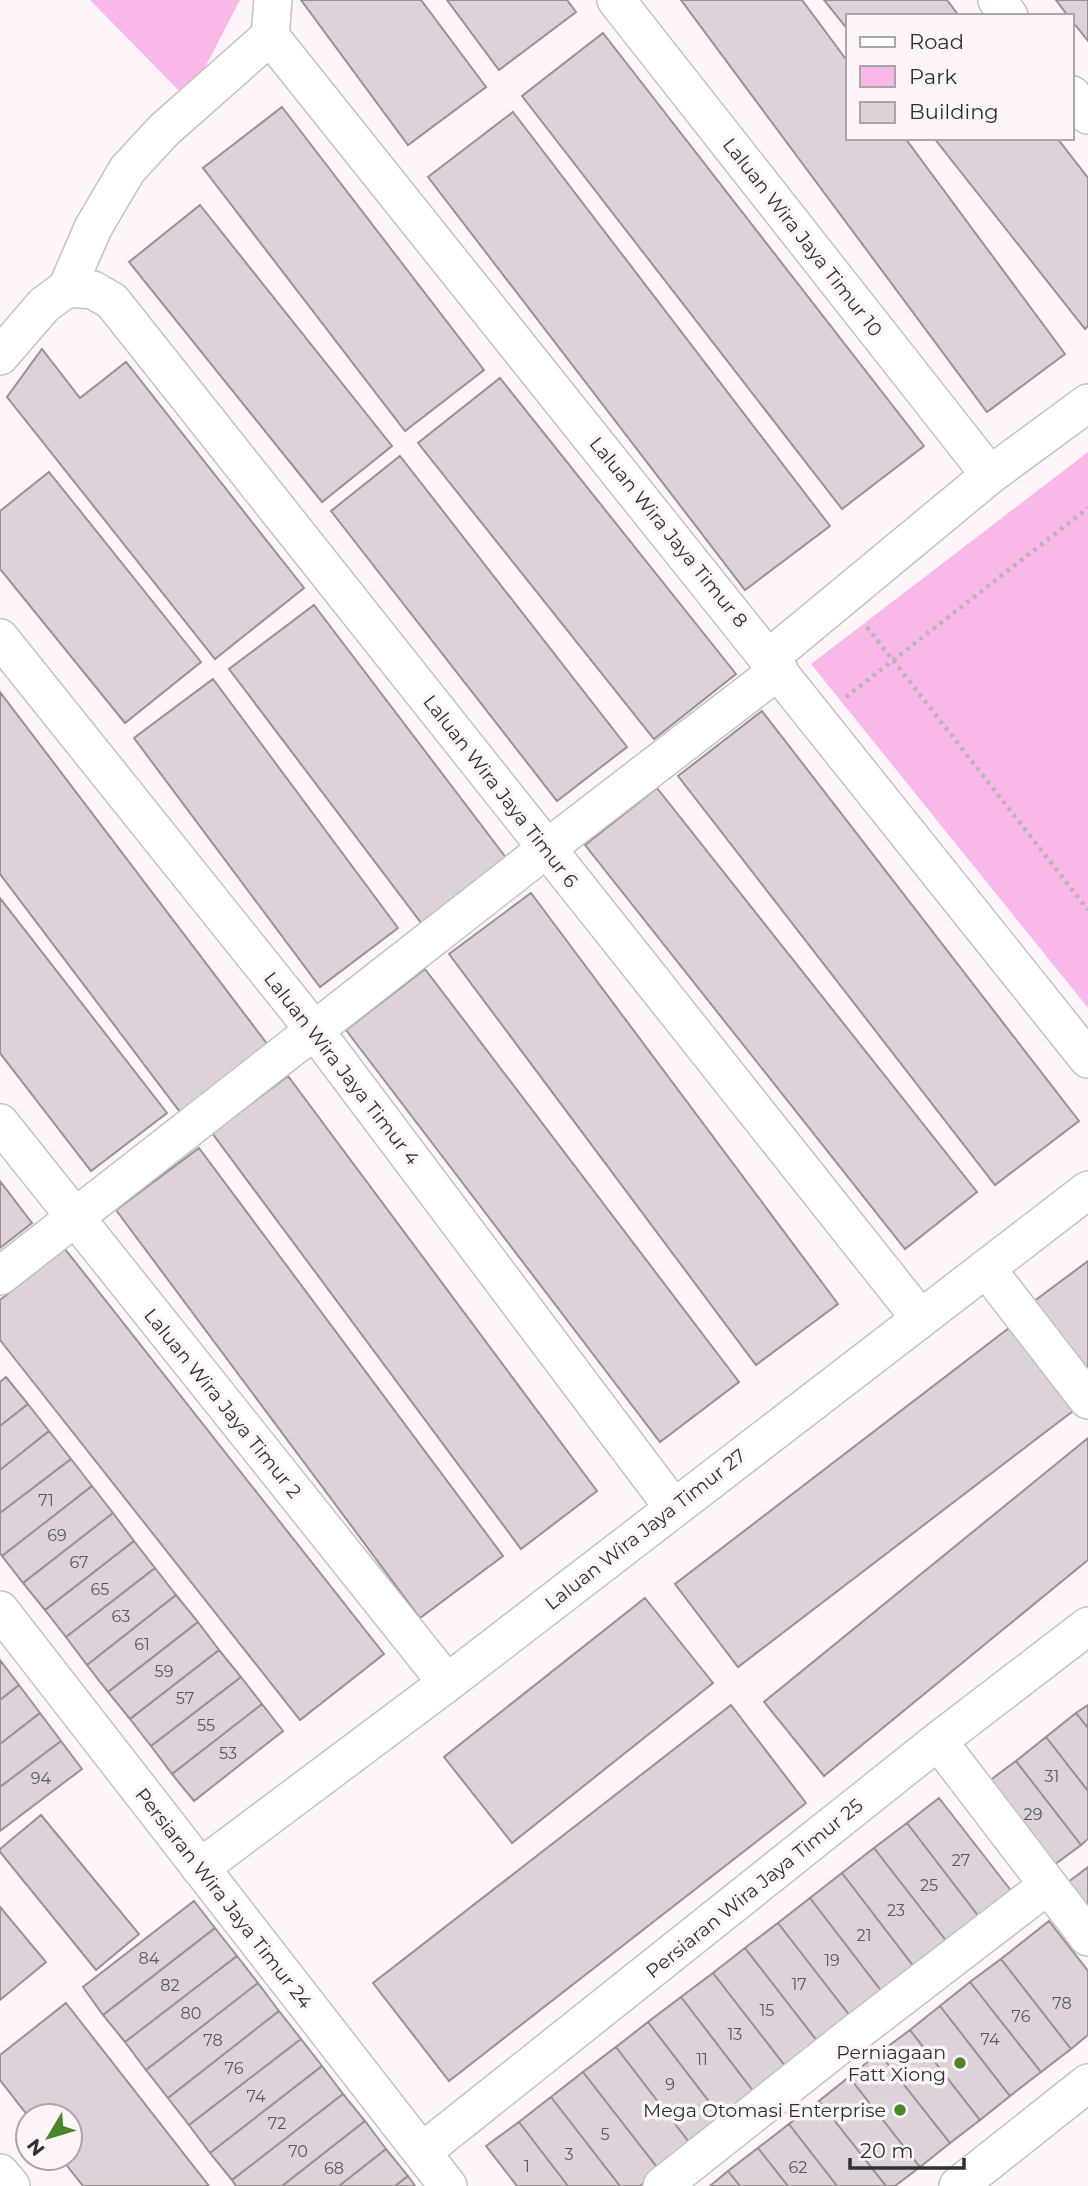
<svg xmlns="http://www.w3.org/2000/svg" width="1088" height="2186" font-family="Montserrat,sans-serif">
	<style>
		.green { fill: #fab8e8 }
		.building { fill: #dbd3d9; stroke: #9a9197; stroke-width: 2 }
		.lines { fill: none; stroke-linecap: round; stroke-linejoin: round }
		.minor-casing { stroke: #c8c0c5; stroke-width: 40 }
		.path { stroke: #bab3b8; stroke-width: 4.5; stroke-dasharray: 3.5 5; stroke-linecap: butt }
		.minor { stroke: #fff; stroke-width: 37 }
		.poi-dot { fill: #4a8726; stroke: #fef5fb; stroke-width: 2.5 }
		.labels { text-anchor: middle; stroke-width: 7; stroke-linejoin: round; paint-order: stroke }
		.number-label { font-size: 16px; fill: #5c585b }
		.street-label { font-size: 19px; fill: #322f31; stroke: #fef5fb }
		.poi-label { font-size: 19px; fill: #322f31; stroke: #fef5fb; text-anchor: end }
	</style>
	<rect width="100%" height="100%" fill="#fef5fb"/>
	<!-- green -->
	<path class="green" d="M 90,0 L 240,0 L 188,100 Z
		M 1088,452 L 1088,1008 L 811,664 Z"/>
	<!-- building -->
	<path class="building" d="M 301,0 L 421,0 L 486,87 L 408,145 Z
		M 447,0 L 567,0 L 576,12 L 499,70 Z
		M 681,0 L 802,0 L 848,62 L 848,138 L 905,138 L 1065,354 L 987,412 Z
		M 824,0 L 947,0 L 959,16 L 848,16 L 848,30 Z
		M 1056,0 L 1088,0 L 1088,41 L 1072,21 L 1072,16 L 1068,16 Z
		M 603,33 L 924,446 L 842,509 L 522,96 Z
		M 282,107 L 484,370 L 405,431 L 203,168 Z
		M 513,112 L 830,526 L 745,590 L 428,177 Z
		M 934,138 L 1057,138 L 1088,178 L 1088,326 L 1085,329 Z
		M 200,205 L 392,446 L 322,502 L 129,262 Z
		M 42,349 L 80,398 L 126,362 L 304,588 L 215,659 L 7,397 Z
		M 500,378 L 736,674 L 654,739 L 418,443 Z
		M 400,456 L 627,747 L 557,801 L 331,511 Z
		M 49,472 L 201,662 L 125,723 L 0,569 L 0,511 Z
		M 314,605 L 507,859 L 422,924 L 229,669 Z
		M 213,679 L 398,928 L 320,987 L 134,738 Z
		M 0,692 L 268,1045 L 180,1112 L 0,874 Z
		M 762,711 L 1079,1121 L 995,1185 L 678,776 Z
		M 657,788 L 977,1192 L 905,1249 L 585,845 Z
		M 531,893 L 838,1304 L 756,1365 L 449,954 Z
		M 0,898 L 167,1113 L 91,1171 L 0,1053 Z
		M 425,969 L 739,1382 L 660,1442 L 346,1030 Z
		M 288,1076 L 597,1491 L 521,1549 L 212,1133 Z
		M 199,1148 L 503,1556 L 420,1618 L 116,1210 Z
		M 0,1181 L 32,1223 L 0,1248 Z
		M 65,1249 L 384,1654 L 300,1720 L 0,1340 L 0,1300 Z
		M 1088,1261 L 1088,1375 L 1033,1302 Z
		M 1009,1328 L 1073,1411 L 738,1667 L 675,1584 Z
		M 6,1377 L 28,1404 L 0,1426 L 0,1382 Z
		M 28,1404 L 49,1431 L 0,1470 L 0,1426 Z
		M 49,1431 L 71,1459 L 0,1513 L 0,1470 Z
		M 1088,1438 L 1088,1560 L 824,1776 L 764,1702 Z
		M 71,1459 L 92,1486 L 2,1556 L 0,1553 L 0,1513 Z
		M 92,1486 L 113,1513 L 23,1583 L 2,1556 Z
		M 113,1513 L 134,1541 L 45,1610 L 23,1583 Z
		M 134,1541 L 155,1568 L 66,1637 L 45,1610 Z
		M 155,1568 L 176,1595 L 87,1665 L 66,1637 Z
		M 176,1595 L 198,1622 L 108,1692 L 87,1665 Z
		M 645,1598 L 713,1683 L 512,1843 L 444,1757 Z
		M 198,1622 L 219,1650 L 130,1719 L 108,1692 Z
		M 219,1650 L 241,1677 L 151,1746 L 130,1719 Z
		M 0,1660 L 19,1685 L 0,1700 Z
		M 241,1677 L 262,1704 L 172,1774 L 151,1746 Z
		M 19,1685 L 40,1713 L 0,1744 L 0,1700 Z
		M 262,1704 L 283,1731 L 194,1801 L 172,1774 Z
		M 731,1705 L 806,1803 L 449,2081 L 373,1983 Z
		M 1088,1705 L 1088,1728 L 1076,1713 Z
		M 40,1713 L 61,1741 L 0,1787 L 0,1744 Z
		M 1076,1713 L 1088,1728 L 1088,1791 L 1046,1737 Z
		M 1046,1737 L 1088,1791 L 1088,1839 L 1081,1845 L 1016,1761 Z
		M 61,1741 L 82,1769 L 0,1831 L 0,1787 Z
		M 1016,1761 L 1081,1845 L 1050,1868 L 985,1784 Z
		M 939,1798 L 1016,1897 L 983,1922 L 907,1823 Z
		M 41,1815 L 139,1934 L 96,1970 L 0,1852 L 0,1849 Z
		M 907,1823 L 983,1922 L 951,1947 L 874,1848 Z
		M 874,1848 L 951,1947 L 918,1972 L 842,1873 Z
		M 1088,1867 L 1088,1910 L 1067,1883 Z
		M 842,1873 L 918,1972 L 886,1997 L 810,1898 Z
		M 810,1898 L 886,1997 L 854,2021 L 778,1923 Z
		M 194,1901 L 215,1928 L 103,2015 L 83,1987 Z
		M 0,1907 L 46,1962 L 0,2000 Z
		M 1049,1921 L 1088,1971 L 1088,2035 L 1071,2049 L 1001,1959 Z
		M 778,1923 L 854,2021 L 821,2046 L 745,1948 Z
		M 215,1928 L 237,1956 L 125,2042 L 103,2015 Z
		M 745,1948 L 821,2046 L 789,2071 L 713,1973 Z
		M 237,1956 L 258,1983 L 146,2070 L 125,2042 Z
		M 1001,1959 L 1071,2049 L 1041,2072 L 970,1982 Z
		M 713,1973 L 789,2071 L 757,2096 L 681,1997 Z
		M 970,1982 L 1041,2072 L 1010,2096 L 940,2006 Z
		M 258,1983 L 279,2011 L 168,2098 L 146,2070 Z
		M 681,1997 L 757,2096 L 724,2121 L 648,2022 Z
		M 66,2003 L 209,2186 L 83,2186 L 61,2158 L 70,2158 L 70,2116 L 28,2116 L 0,2080 L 0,2055 Z
		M 940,2006 L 1010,2096 L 980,2120 L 910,2030 Z
		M 279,2011 L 301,2039 L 189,2125 L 168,2098 Z
		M 648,2022 L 724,2121 L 692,2146 L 616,2047 Z
		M 910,2030 L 980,2120 L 950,2143 L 879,2053 Z
		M 301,2039 L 322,2066 L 210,2153 L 189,2125 Z
		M 616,2047 L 692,2146 L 660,2171 L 583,2072 Z
		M 879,2053 L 950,2143 L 920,2167 L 849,2077 Z
		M 322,2066 L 343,2094 L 232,2180 L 210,2153 Z
		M 583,2072 L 660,2171 L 640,2186 L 620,2186 L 551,2097 Z
		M 849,2077 L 920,2167 L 895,2186 L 886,2186 L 819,2101 Z
		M 343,2094 L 365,2121 L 282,2186 L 236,2186 L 232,2180 Z
		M 551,2097 L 620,2186 L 568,2186 L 519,2122 Z
		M 819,2101 L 886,2186 L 837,2186 L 789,2124 Z
		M 365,2121 L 386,2149 L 339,2186 L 282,2186 Z
		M 519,2122 L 568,2186 L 517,2186 L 486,2146 Z
		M 789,2124 L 837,2186 L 788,2186 L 758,2148 Z
		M 758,2148 L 788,2186 L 740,2186 L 728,2171 Z
		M 386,2149 L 408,2176 L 395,2186 L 339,2186 Z
		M 728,2171 L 740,2186 L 710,2186 Z
		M 408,2176 L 415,2186 L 395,2186 Z"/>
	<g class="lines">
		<defs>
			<path id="minor" d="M 273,0 L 270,36 L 1088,1059
				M 616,0 L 990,475
				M 997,0 L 1009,16
				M 1072,95 L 1088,115
				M 67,288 L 93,290 L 112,301 L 920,1318
				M 0,356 L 44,305 L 67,288 L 93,228 L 127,170 L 164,130 L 270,36
				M 0,638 L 315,1031 L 673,1507
				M 769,658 L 990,475 L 1088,403
				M 0,1123 L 447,1683
				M 986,1268 L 1088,1400
				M 0,1276 L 546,849 L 779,670
				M 0,1610 L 448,2186
				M 938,1741 L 1088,1937
				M 200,1868 L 447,1683 L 1088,1190
				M 422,2152 L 938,1741 L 1088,1626
				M 0,2173 L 11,2186
				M 662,2186 L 846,2040 L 1048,1885
				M 958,2186 L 1088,2083"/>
		</defs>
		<!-- minor casing -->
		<use href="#minor" class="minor-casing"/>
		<!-- path -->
		<path class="path" d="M 867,627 L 1088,910
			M 846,697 L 1088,508"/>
		<!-- minor -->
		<use href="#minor" class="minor"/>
	</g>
	<!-- markers -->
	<g class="poi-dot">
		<circle cx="960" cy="2063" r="7"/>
		<circle cx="900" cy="2110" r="7"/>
	</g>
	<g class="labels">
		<!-- number labels -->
		<g class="number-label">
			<text x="46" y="1506">71</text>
			<text x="57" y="1541">69</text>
			<text x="79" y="1568">67</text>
			<text x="100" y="1595">65</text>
			<text x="121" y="1622">63</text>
			<text x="142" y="1650">61</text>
			<text x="164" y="1677">59</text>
			<text x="185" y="1704">57</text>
			<text x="206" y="1731">55</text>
			<text x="228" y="1759">53</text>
			<text x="1052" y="1782">31</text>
			<text x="41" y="1784">94</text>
			<text x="1033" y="1820">29</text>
			<text x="961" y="1866">27</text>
			<text x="929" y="1891">25</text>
			<text x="896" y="1916">23</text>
			<text x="864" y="1941">21</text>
			<text x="149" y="1964">84</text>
			<text x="832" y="1966">19</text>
			<text x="799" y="1990">17</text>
			<text x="170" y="1991">82</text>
			<text x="1062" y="2009">78</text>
			<text x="767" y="2016">15</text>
			<text x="191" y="2019">80</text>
			<text x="1021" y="2022">76</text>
			<text x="735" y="2040">13</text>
			<text x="990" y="2045">74</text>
			<text x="213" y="2046">78</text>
			<text x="702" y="2065">11</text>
			<text x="234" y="2074">76</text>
			<text x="670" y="2090">9</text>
			<text x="256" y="2102">74</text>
			<text x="277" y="2129">72</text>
			<text x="605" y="2140">5</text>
			<text x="298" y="2157">70</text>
			<text x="569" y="2160">3</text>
			<text x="527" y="2172">1</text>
			<text x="798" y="2173">62</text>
			<text x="334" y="2174">68</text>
		</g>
		<!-- street labels -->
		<g class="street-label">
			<text transform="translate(803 237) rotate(52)" y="7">Laluan Wira Jaya Timur 10</text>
			<text transform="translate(669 532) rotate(51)" y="7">Laluan Wira Jaya Timur 8</text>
			<text transform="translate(501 791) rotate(52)" y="7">Laluan Wira Jaya Timur 6</text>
			<text transform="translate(342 1068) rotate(52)" y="7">Laluan Wira Jaya Timur 4</text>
			<text transform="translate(223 1403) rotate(51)" y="7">Laluan Wira Jaya Timur 2</text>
			<text transform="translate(645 1529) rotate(-38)" y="7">Laluan Wira Jaya Timur 27</text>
			<text transform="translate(754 1888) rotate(-39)" y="7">Persiaran Wira Jaya Timur 25</text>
			<text transform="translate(224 1898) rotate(52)" y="7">Persiaran Wira Jaya Timur 24</text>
		</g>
		<!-- poi labels -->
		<g class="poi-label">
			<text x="946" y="2059">Perniagaan<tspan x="946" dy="22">Fatt Xiong</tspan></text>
			<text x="886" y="2117">Mega Otomasi Enterprise</text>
		</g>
	</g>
	<!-- legend -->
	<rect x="846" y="14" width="228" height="126" fill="#fef5fb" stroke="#aca6aa" stroke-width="2"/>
	<rect x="860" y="37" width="35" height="10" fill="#ffffff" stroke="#aca6aa" stroke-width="2"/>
	<text x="909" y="49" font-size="21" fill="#322f31">Road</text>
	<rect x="860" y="66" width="35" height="21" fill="#fab8e8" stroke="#aca6aa" stroke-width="2"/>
	<text x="909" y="84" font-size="21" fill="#322f31">Park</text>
	<rect x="860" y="102" width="35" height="21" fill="#dbd3d9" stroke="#aca6aa" stroke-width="2"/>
	<text x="909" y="119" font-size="21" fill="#322f31">Building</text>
	<!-- north arrow -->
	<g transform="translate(49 2137) rotate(232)"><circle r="33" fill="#fef5fb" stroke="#aca6aa" stroke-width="2"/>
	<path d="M0-5L12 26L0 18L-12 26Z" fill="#4a8726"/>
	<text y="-10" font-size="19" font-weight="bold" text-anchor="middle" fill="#322f31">N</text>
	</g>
	<!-- scale -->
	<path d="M850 2158v10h114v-10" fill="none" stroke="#322f31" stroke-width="3.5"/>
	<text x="860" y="2158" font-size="21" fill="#322f31" stroke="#fef5fb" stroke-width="5" paint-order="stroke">20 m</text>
</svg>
